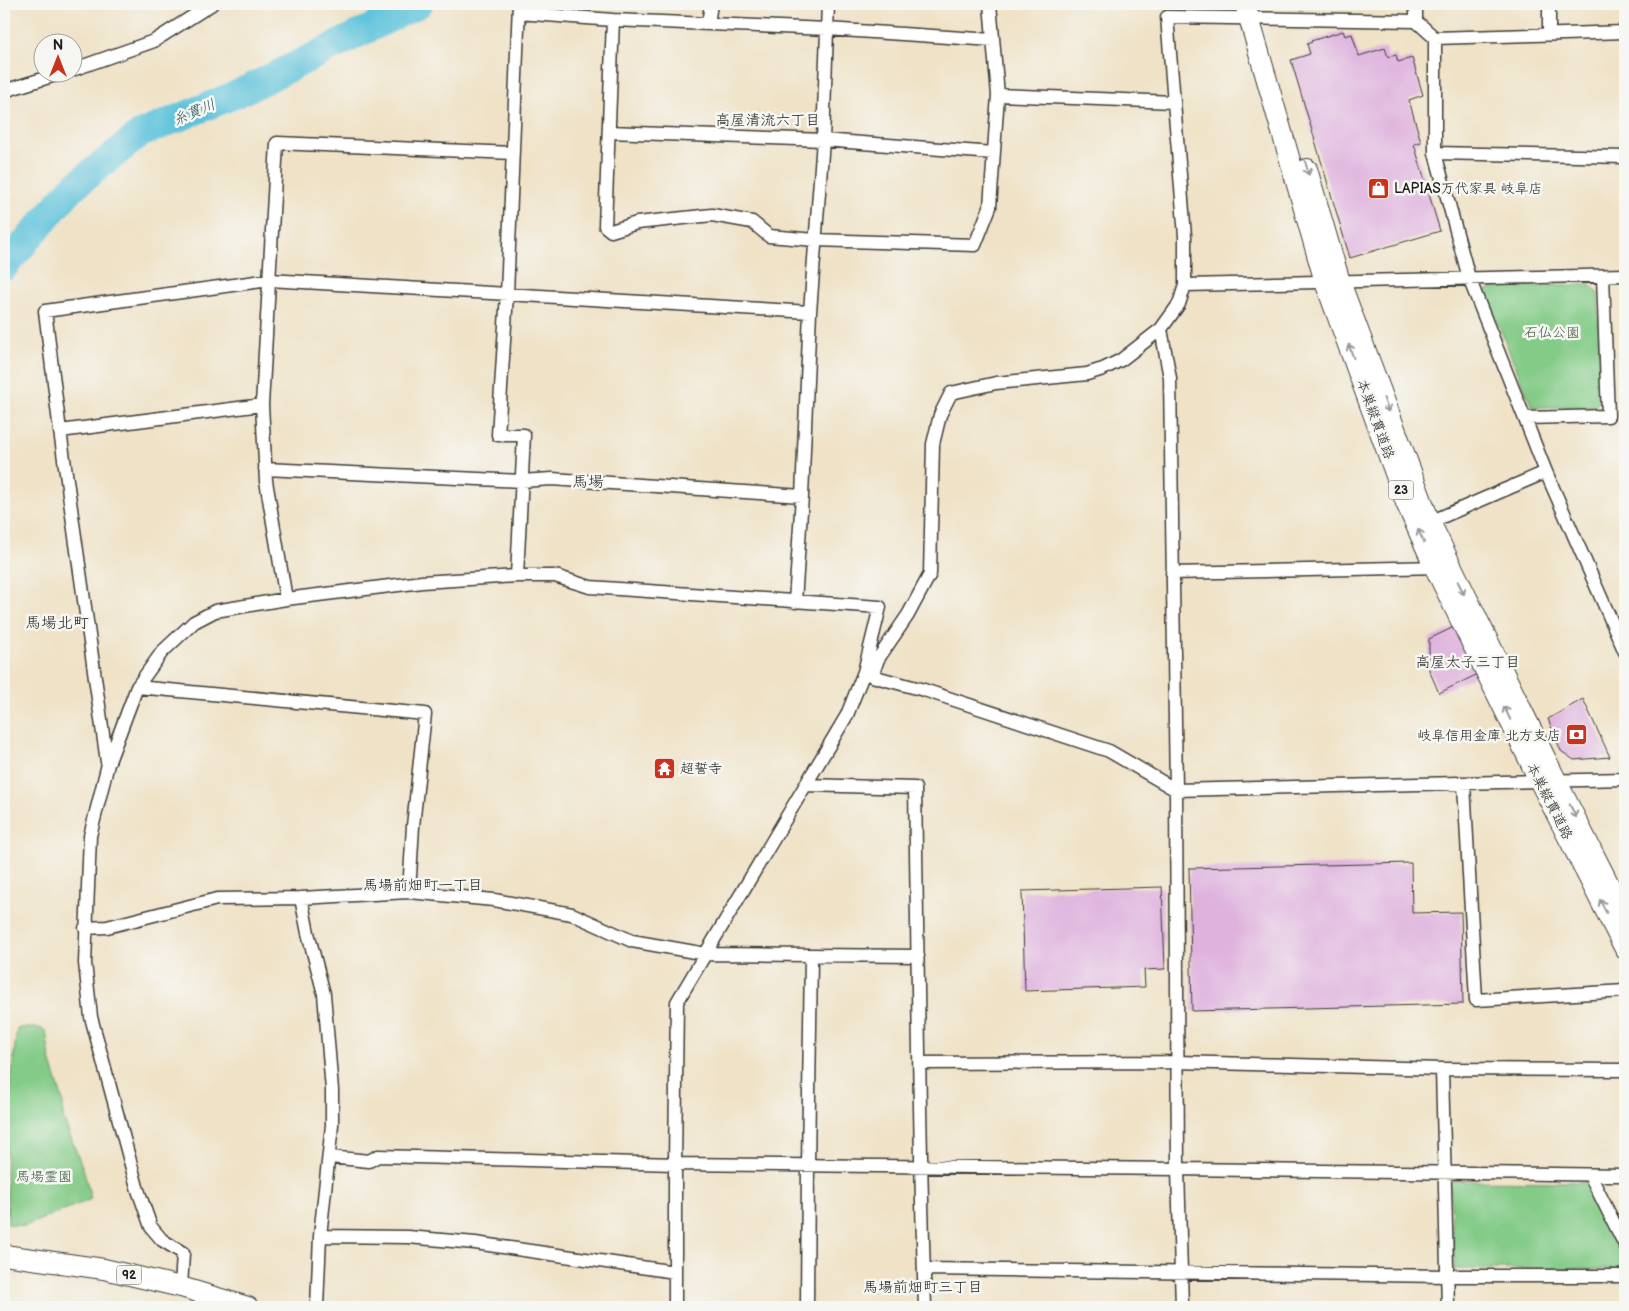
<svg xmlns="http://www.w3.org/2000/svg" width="1629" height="1311" font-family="'Balsamiq Sans','Klee One',sans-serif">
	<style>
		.green { fill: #83cb87; stroke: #507452 }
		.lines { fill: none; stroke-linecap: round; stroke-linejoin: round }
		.river { stroke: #5ec3db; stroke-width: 28 }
		.building { fill: #dfb2de }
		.minor-casing { stroke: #3c3a36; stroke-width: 15 }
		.primary-casing { stroke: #3c3a36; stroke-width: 22 }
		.minor { stroke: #fff; stroke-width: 12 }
		.primary { stroke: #fff; stroke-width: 20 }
		.oneway { stroke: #999 }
		.labels { text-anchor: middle; stroke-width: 5; stroke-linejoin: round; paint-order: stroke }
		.shield { fill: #f6f6f2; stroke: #5d5d5c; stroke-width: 1 }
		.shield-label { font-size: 12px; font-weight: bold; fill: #1c1c1c }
		.poi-label { font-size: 14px; fill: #1c1c1c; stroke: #f6f6f2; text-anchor: start }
		.park-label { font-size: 14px; fill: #405941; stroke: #f6f6f2 }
		.street-label { font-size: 14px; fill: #1c1c1c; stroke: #f6f6f2 }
		.water-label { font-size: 15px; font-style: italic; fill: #33565f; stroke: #f6f6f2 }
		.neighbourhood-label { font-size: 15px; fill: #1c1c1c; stroke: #f6f6f2 }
		.quarter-label { font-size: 16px; fill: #1c1c1c; stroke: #f6f6f2 }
	</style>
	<rect width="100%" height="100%" fill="#f6f6f2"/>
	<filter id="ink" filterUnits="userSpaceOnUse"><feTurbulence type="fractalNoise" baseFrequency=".02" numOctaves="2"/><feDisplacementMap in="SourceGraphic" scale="10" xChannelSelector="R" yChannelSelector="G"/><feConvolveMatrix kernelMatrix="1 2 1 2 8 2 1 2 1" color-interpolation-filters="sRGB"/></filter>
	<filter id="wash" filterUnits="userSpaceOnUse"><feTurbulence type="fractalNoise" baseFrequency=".0096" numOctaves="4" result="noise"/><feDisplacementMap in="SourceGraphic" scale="20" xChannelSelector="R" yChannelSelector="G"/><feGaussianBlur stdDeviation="1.12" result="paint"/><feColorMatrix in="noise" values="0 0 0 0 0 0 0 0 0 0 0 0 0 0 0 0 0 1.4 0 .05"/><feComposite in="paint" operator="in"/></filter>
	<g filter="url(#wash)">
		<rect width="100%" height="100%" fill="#efe2c6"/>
		<!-- green -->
		<path class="green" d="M 1590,284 L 1598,292 L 1601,399 L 1595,407 L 1532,407 L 1485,292 L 1493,287 Z
			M 17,1028 L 40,1028 L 46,1031 L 50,1059 L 63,1101 L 63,1118 L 84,1171 L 91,1199 L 25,1226 L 8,1224 L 6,1174 L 8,1106 Z
			M 1450,1181 L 1586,1182 L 1625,1264 L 1625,1269 L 1454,1269 Z"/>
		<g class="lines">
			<!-- river -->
			<path class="river" d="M 4,267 L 72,188 L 140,134 L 239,93 L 419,4"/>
		</g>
		<g id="blocks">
			<!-- building -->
			<path class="building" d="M 1343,31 L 1345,36 L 1352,34 L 1359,56 L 1385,48 L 1388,57 L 1396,55 L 1398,62 L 1412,58 L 1423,95 L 1409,100 L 1421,142 L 1414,144 L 1440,231 L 1350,258 L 1291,60 L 1310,54 L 1307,44 L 1312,42 L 1311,41 Z
				M 1454,627 L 1478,674 L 1439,693 L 1429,670 L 1429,639 Z
				M 1583,699 L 1610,757 L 1574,760 L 1561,751 L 1548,719 Z
				M 1411,863 L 1412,913 L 1461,912 L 1463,1004 L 1192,1011 L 1189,868 Z
				M 1162,887 L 1165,969 L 1144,970 L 1145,987 L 1025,991 L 1022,891 Z"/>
		</g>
	</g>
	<g filter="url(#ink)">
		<use href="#blocks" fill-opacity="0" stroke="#3c3a36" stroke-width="1"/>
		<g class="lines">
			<defs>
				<path id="minor" d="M 1416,4 L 1416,21
					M 1549,4 L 1549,34
					M 519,13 L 613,20 L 827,29 L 993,40
					M 613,20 L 605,226 L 611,231 L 637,223 L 712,215 L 752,222 L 769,236 L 815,240 L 975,245 L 990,207 L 998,95 L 990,4
					M 708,24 L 711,4
					M 1435,38 L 1435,153 L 1469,278 L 1546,472 L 1625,652
					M 72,70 L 154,41 L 212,4
					M 4,91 L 65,72
					M 998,95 L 1174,102
					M 609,132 L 823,140 L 993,153
					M 1435,153 L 1625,157
					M 1185,285 L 1625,275
					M 810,312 L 823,140 L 828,4
					M 1161,329 L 1170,378 L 1176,790 L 1178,1169 L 1182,1307
					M 1525,418 L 1608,416 L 1603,276
					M 60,431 L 262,405
					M 265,469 L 521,481 L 552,479 L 802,496
					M 1430,522 L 1546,472
					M 1172,573 L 1440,567
					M 517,576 L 524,435 L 498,435 L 507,294 L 519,4
					M 286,599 L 266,481 L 262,405 L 277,143 L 513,153
					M 866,673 L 872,676 L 924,690 L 1109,751 L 1176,790 L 1625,779
					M 872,676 L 878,659 L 908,615 L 930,574 L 933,444 L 940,415 L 951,393 L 996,383 L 1087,374 L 1103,369 L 1121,360 L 1161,329 L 1179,304 L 1185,285 L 1185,236 L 1167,17 L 1416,21 L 1435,38 L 1625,32
					M 137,687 L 425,714 L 413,826 L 409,892
					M 107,762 L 60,431 L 45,311 L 269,280 L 810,312 L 802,496 L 795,602
					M 1464,784 L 1476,1000 L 1625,991
					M 806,785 L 915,788 C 918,961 919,1134 925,1307
					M 301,898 L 308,933 L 324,994 L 332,1090 L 332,1125 L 320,1236 L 317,1307
					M 85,928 L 107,927 L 217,899 L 301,898 L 409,892 L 494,900 L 572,914 L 632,941 L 706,954 L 918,956
					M 920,1063 L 1177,1062 L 1442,1069 L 1625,1070
					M 1442,1069 L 1448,1307
					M 330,1157 L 369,1161 L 378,1156 L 675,1164 L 1178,1169 L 1625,1175
					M 1590,1175 L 1625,1245
					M 320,1236 L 408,1237 L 475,1243 L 675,1272
					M 924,1269 L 1447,1276 L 1625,1276
					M 181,1287 L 183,1253 L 162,1240 L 151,1227 L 137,1187 L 91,1017 L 85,963 L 90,836 L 108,764 L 137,687 L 162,652 L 194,622 L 215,611 L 286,599 L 422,582 L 517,576 L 555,576 L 590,587 L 880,607 L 864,672 L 847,715 L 677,1002 L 675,1164 L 675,1307
					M 807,1307 L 808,1166 L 811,956"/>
				<path id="primary" d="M 1245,4 L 1325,282 L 1406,503 L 1435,568 L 1540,782 L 1625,949
					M 1307,169 L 1340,282 L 1430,522 L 1556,780 L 1625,916
					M 4,1255 L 104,1269 L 181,1287 L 248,1307"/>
			</defs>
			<!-- minor casing -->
			<use href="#minor" class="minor-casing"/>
			<!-- primary casing -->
			<use href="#primary" class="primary-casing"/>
			<!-- minor -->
			<use href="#minor" class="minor"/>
			<!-- primary -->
			<use href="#primary" class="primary"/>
		</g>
		<!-- one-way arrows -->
		<defs><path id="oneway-shaft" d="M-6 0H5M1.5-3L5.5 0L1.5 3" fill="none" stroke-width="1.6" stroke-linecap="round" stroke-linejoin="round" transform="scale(1.25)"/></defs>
		<g class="oneway">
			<use href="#oneway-shaft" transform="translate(1307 168) rotate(74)"/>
			<use href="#oneway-shaft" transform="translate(1351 351) rotate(-110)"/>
			<use href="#oneway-shaft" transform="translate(1386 405) rotate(70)"/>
			<use href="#oneway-shaft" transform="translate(1421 536) rotate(-114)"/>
			<use href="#oneway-shaft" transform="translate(1461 588) rotate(64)"/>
			<use href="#oneway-shaft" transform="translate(1507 713) rotate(-116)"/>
			<use href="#oneway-shaft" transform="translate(1573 811) rotate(63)"/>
			<use href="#oneway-shaft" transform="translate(1603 906) rotate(-117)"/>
		</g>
	</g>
	<!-- icons -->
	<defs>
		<symbol id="shop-square" viewBox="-11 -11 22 22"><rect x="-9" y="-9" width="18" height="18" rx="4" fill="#c8321e" stroke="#f6f6f2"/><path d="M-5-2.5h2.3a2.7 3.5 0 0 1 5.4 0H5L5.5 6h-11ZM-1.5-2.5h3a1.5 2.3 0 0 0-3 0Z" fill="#fff"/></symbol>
		<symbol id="bank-square" viewBox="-11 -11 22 22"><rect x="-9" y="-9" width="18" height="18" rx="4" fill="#c8321e" stroke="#f6f6f2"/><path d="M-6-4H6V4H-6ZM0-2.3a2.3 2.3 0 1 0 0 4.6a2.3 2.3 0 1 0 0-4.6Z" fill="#fff"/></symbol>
		<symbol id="temple-square" viewBox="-11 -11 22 22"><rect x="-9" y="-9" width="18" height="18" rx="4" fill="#c8321e" stroke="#f6f6f2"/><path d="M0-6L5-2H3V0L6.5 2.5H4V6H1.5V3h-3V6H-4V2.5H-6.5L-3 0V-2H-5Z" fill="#fff"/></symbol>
	</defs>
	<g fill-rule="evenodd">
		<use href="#shop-square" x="1366" y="176" width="25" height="25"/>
		<use href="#bank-square" x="1564" y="722" width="25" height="25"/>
		<use href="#temple-square" x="652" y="756" width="25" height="25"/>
	</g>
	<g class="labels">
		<!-- shield labels -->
		<g class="shield">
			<rect x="1388.5" y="480.5" width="25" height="19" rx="4"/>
			<rect x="116.5" y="1265.5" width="25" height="19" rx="4"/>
		</g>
		<g class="shield-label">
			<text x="1401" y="494">23</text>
			<text x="129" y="1279">92</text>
		</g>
		<!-- poi labels -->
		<g class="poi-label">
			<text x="1394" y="193">LAPIAS万代家具 岐阜店</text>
			<text x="1561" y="740" text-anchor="end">岐阜信用金庫 北方支店</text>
			<text x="680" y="773">超誓寺</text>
		</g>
		<!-- park labels -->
		<g class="park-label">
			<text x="1552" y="337">石仏公園</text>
			<text x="44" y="1181">馬場霊園</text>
		</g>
		<!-- street labels -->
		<g class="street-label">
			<text transform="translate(1376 419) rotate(70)" y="5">本巣縦貫道路</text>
			<text transform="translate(1550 801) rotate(63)" y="5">本巣縦貫道路</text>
		</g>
		<!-- water labels -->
		<g class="water-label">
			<text transform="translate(194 112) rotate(-23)" y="5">糸貫川</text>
		</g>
		<!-- neighbourhood labels -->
		<g class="neighbourhood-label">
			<text x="768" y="125">高屋清流六丁目</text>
			<text x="1468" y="667">高屋太子三丁目</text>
			<text x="423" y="890">馬場前畑町一丁目</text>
			<text x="923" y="1292">馬場前畑町三丁目</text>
		</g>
		<!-- quarter labels -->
		<g class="quarter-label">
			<text x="588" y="487">馬場</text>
			<text x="57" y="628">馬場北町</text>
		</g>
	</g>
	<!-- margin -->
	<rect width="1629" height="1311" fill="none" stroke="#f6f6f2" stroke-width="20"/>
	<!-- north arrow -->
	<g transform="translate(58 58)"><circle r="24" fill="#f6f6f2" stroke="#9f9f9c"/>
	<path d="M0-4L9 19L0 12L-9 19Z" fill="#c8321e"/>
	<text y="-8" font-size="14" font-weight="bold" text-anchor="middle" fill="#1c1c1c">N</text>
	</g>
</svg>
